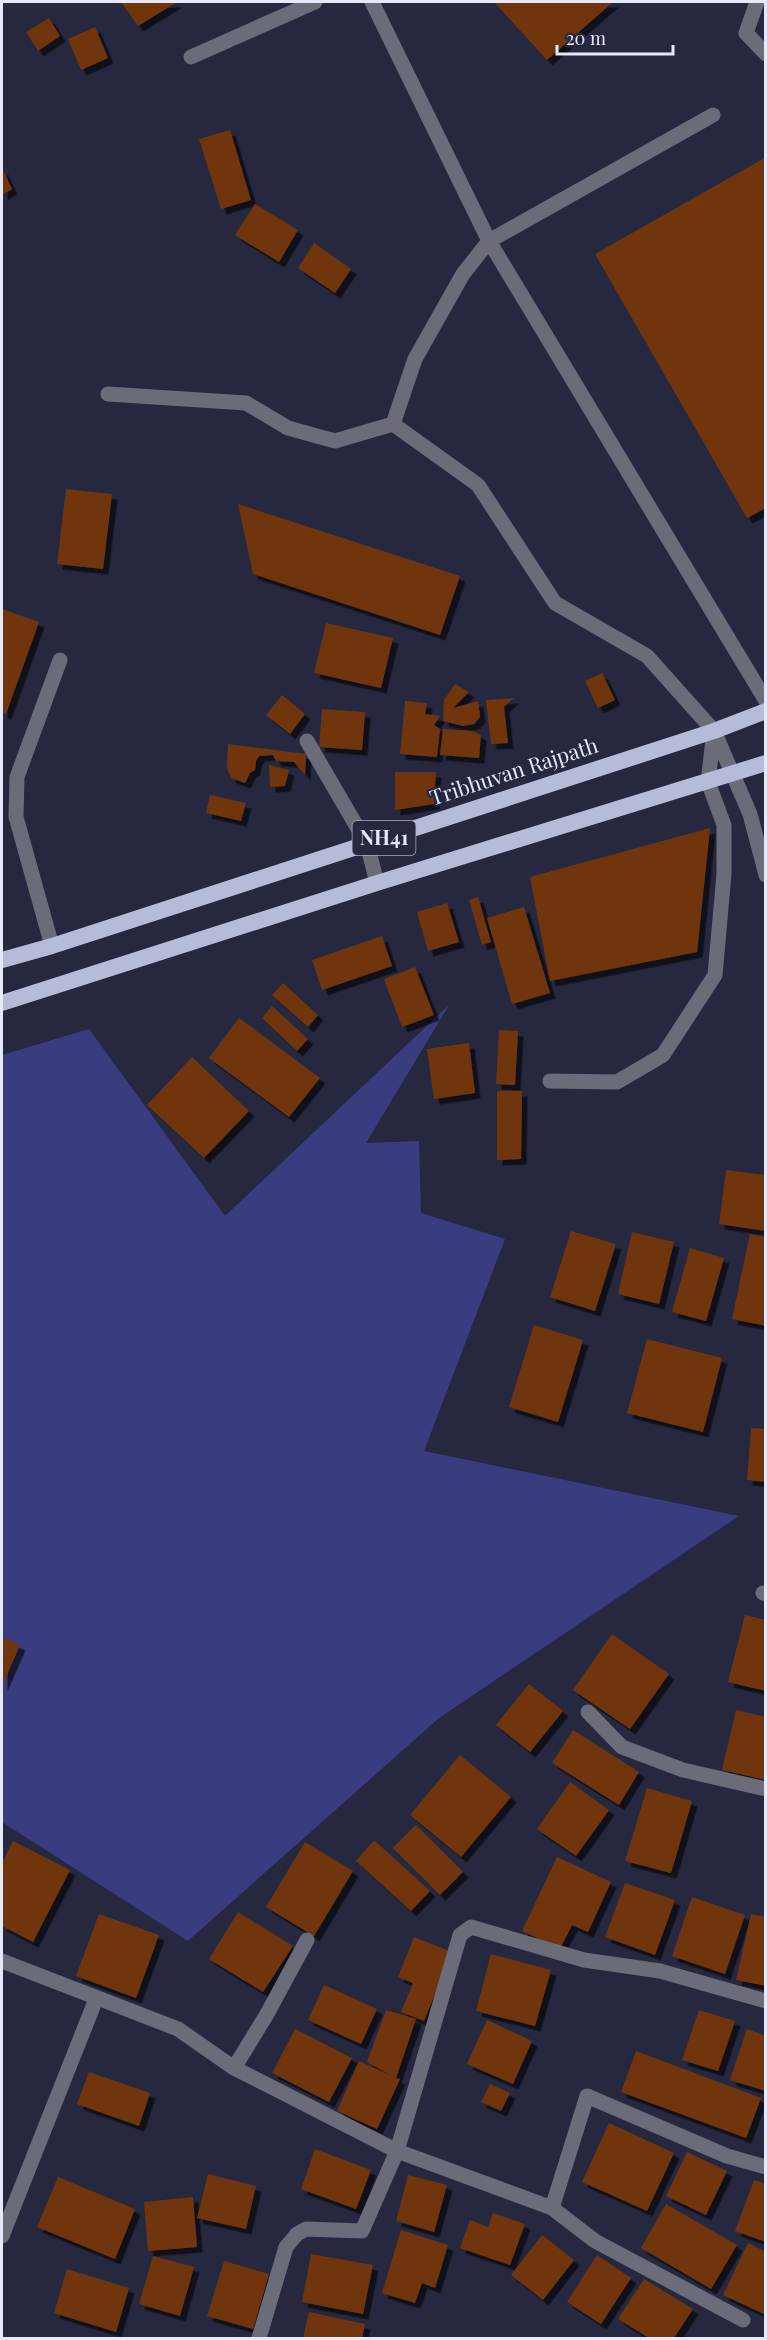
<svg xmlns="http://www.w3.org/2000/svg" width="767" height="2340" font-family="'Playfair Display',serif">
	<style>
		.green { fill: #393d80 }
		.building { fill: #6f360f; filter: url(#shadow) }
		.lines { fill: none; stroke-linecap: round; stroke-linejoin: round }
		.service { stroke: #6a6c79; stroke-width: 15 }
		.minor { stroke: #6a6c79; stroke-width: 15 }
		.trunk { stroke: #b6bbd8; stroke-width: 16 }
		.labels { text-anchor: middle; stroke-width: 4.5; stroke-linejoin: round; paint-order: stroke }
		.shield { fill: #25283f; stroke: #acafc1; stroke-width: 1.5 }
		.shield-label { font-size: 20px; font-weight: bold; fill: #e6e9f9 }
		.street-label { font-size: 21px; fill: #e6e9f9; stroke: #25283f }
	</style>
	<defs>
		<filter id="shadow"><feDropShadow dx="5.5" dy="5.5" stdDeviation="0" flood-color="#0009"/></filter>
	</defs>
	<rect width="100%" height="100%" fill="#25283f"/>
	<!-- green -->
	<path class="green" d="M 449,1005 L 366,1143 L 419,1141 L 421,1213 L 505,1239 L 424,1451 L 739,1516 L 439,1718 L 188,1941 L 2,1822 L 2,1055 L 89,1029 L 225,1216 Z"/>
	<!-- building -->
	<path class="building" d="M 121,2 L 177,2 L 138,26 Z
		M 494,2 L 613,2 L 547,60 Z
		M 49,18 L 60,36 L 38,51 L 26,32 Z
		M 95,27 L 108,58 L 81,70 L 68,39 Z
		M 230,130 L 251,200 L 221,209 L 199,139 Z
		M 766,157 L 766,508 L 747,518 L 595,254 Z
		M 2,168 L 12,189 L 2,195 Z
		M 255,204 L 298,230 L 279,262 L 235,235 Z
		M 314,243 L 351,269 L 335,293 L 298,268 Z
		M 66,489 L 112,494 L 103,569 L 57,564 Z
		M 238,504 L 460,576 L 440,635 L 253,574 Z
		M 2,609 L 39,622 L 6,714 L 2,713 Z
		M 326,623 L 393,638 L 381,688 L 314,673 Z
		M 602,673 L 615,700 L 598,708 L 585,681 Z
		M 455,684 L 469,692 L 453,708 L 478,701 L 480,717 L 474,724 L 463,726 L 443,721 L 444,700 Z
		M 282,695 L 305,714 L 290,734 L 266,715 Z
		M 514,698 L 504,707 L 508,743 L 491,744 L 486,700 Z
		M 405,701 L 427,703 L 425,714 L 440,716 L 434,725 L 440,729 L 437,757 L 400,754 Z
		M 322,709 L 365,712 L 362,750 L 319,747 Z
		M 443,729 L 472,731 L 481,735 L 479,758 L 440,755 Z
		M 228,744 L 306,754 L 305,775 L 294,762 L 276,761 L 273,755 L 259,756 L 256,761 L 255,770 L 250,773 L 245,783 L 231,778 L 227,768 Z
		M 269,765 L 289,770 L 285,786 L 270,787 Z
		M 395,772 L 436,772 L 434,804 L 395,810 Z
		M 210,795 L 246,803 L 241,821 L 206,813 Z
		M 710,828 L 697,952 L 550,981 L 530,877 Z
		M 478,897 L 491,942 L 482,945 L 469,900 Z
		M 447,903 L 459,942 L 428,951 L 417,912 Z
		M 524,907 L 550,993 L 512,1004 L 487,918 Z
		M 382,936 L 392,966 L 322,990 L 312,960 Z
		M 415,967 L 434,1015 L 402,1027 L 384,979 Z
		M 283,983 L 318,1015 L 308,1027 L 272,995 Z
		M 272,1006 L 308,1039 L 297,1051 L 262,1018 Z
		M 239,1018 L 320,1078 L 289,1117 L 209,1058 Z
		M 499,1030 L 518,1031 L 515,1085 L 496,1084 Z
		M 469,1043 L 475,1093 L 434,1099 L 427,1049 Z
		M 192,1057 L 249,1111 L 204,1158 L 147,1105 Z
		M 497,1091 L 522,1091 L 521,1159 L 497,1160 Z
		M 726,1170 L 766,1175 L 766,1231 L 719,1224 Z
		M 571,1231 L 616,1244 L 595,1311 L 550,1297 Z
		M 632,1232 L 674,1242 L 659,1304 L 618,1294 Z
		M 750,1234 L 766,1237 L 766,1326 L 732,1319 Z
		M 690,1248 L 724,1258 L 706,1321 L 672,1312 Z
		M 534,1325 L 583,1340 L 558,1422 L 509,1407 Z
		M 647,1339 L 722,1358 L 703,1432 L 627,1413 Z
		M 751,1428 L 766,1429 L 766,1482 L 747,1480 Z
		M 745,1615 L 766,1620 L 766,1691 L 728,1682 Z
		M 612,1634 L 669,1674 L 630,1729 L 573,1690 Z
		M 2,1637 L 20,1645 L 2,1686 Z
		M 529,1684 L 563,1711 L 530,1752 L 496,1725 Z
		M 736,1710 L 766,1717 L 766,1780 L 722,1770 Z
		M 573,1730 L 639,1772 L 619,1805 L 552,1763 Z
		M 460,1755 L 511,1797 L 461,1857 L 410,1815 Z
		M 570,1782 L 609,1810 L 576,1856 L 537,1829 Z
		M 647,1788 L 692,1801 L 671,1873 L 625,1861 Z
		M 416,1825 L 463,1872 L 440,1895 L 393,1848 Z
		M 374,1840 L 430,1891 L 411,1911 L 356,1861 Z
		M 13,1841 L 70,1870 L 33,1942 L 2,1926 L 2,1863 Z
		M 305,1842 L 353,1871 L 314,1936 L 266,1907 Z
		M 557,1857 L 611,1882 L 588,1932 L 572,1925 L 560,1949 L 522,1931 Z
		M 625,1883 L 675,1900 L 655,1955 L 605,1937 Z
		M 692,1897 L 745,1915 L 725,1974 L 672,1956 Z
		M 238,1912 L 293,1946 L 263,1992 L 209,1959 Z
		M 99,1914 L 159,1935 L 136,1998 L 76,1976 Z
		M 751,1914 L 766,1917 L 766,1986 L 736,1980 Z
		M 414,1937 L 452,1952 L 424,2021 L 401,2012 L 413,1983 L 398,1977 Z
		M 491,1954 L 551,1970 L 535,2026 L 476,2011 Z
		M 324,1985 L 377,2009 L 361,2044 L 308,2020 Z
		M 386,2010 L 416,2019 L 396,2078 L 400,2079 L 377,2129 L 337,2111 L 359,2061 L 392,2076 L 367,2062 Z
		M 699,2010 L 735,2021 L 718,2071 L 682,2060 Z
		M 487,2020 L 532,2041 L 513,2084 L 467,2064 Z
		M 295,2029 L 352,2058 L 329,2102 L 272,2073 Z
		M 747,2029 L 766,2036 L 766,2091 L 730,2080 Z
		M 636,2051 L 761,2098 L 746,2138 L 621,2092 Z
		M 89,2072 L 150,2093 L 139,2126 L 77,2104 Z
		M 490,2084 L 510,2093 L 501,2111 L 481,2102 Z
		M 609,2123 L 674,2153 L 647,2211 L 582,2182 Z
		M 315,2149 L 371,2170 L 356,2209 L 301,2189 Z
		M 687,2152 L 727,2171 L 706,2215 L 666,2196 Z
		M 208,2174 L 256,2186 L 246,2229 L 197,2218 Z
		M 408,2175 L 447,2185 L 434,2232 L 396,2221 Z
		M 58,2177 L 135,2209 L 115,2259 L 37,2227 Z
		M 754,2180 L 766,2184 L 766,2242 L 735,2231 Z
		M 193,2197 L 197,2247 L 148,2251 L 144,2202 Z
		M 666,2204 L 737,2245 L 711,2289 L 641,2248 Z
		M 493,2213 L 525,2224 L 510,2265 L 460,2248 L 470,2220 L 488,2227 Z
		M 401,2230 L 448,2245 L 435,2288 L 422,2283 L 415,2303 L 382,2293 Z
		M 542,2235 L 574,2260 L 543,2300 L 511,2275 Z
		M 748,2243 L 766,2252 L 766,2315 L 723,2295 Z
		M 311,2254 L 373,2265 L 363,2314 L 302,2302 Z
		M 597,2255 L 631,2278 L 601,2324 L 567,2302 Z
		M 153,2256 L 194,2267 L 180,2316 L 139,2304 Z
		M 224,2261 L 269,2274 L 253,2329 L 207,2316 Z
		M 67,2269 L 129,2288 L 116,2332 L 54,2313 Z
		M 644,2279 L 693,2309 L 674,2338 L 649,2338 L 618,2319 Z
		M 309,2312 L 365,2324 L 362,2338 L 303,2338 Z"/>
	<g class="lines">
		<!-- service -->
		<path class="service" d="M 108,394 L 246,403 L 288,428 L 335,441 L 393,424
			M 307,741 L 367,844 L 377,883
			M 550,1081 L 617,1082 L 663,1055 L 715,975 L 724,874 L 724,825 L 708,782 L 714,731 L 647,656 L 555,603 L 478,485 L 393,424 L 415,359 L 463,274 L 489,241 L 713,115"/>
		<!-- minor -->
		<path class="minor" d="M 372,2 L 489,241 L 766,701
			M 757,2 L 746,33 L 766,54
			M 191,57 L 315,2
			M 714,731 L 750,814 L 766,875
			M 52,946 L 16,817 L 17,777 L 60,660
			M 763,1593 L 766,1594
			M 588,1712 L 622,1747 L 683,1770 L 766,1789
			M 2,1961 L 178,2029 L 234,2068 L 397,2151 L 552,2208 L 595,2241 L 743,2320
			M 234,2068 L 267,2014 L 307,1940
			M 552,2208 L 587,2096 L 727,2156 L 766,2167
			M 2,2236 L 96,1999
			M 259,2338 L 286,2247 L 297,2234 L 306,2229 L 362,2231 L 397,2151 L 460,1935 L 471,1927 L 584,1960 L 660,1971 L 766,2001"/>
		<!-- trunk -->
		<path class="trunk" d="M 2,960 L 52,946 L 714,731 L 766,711
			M 2,1003 L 377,883 L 766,763"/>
	</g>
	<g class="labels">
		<!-- shield labels -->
		<rect class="shield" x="352.5" y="821" width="63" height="34" rx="4.5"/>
		<g class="shield-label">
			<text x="384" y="845">NH41</text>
		</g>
		<!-- street labels -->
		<g class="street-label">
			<text transform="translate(514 772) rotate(-18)" y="7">Tribhuvan Rajpath</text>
		</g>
	</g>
	<!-- border -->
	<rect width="767" height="2340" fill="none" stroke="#e6e9f9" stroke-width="6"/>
	<!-- scale -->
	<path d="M557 45v9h116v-9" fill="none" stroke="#e6e9f9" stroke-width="3"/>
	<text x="566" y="45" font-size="18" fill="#e6e9f9" stroke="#25283f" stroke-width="4.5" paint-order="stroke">20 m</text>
</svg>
